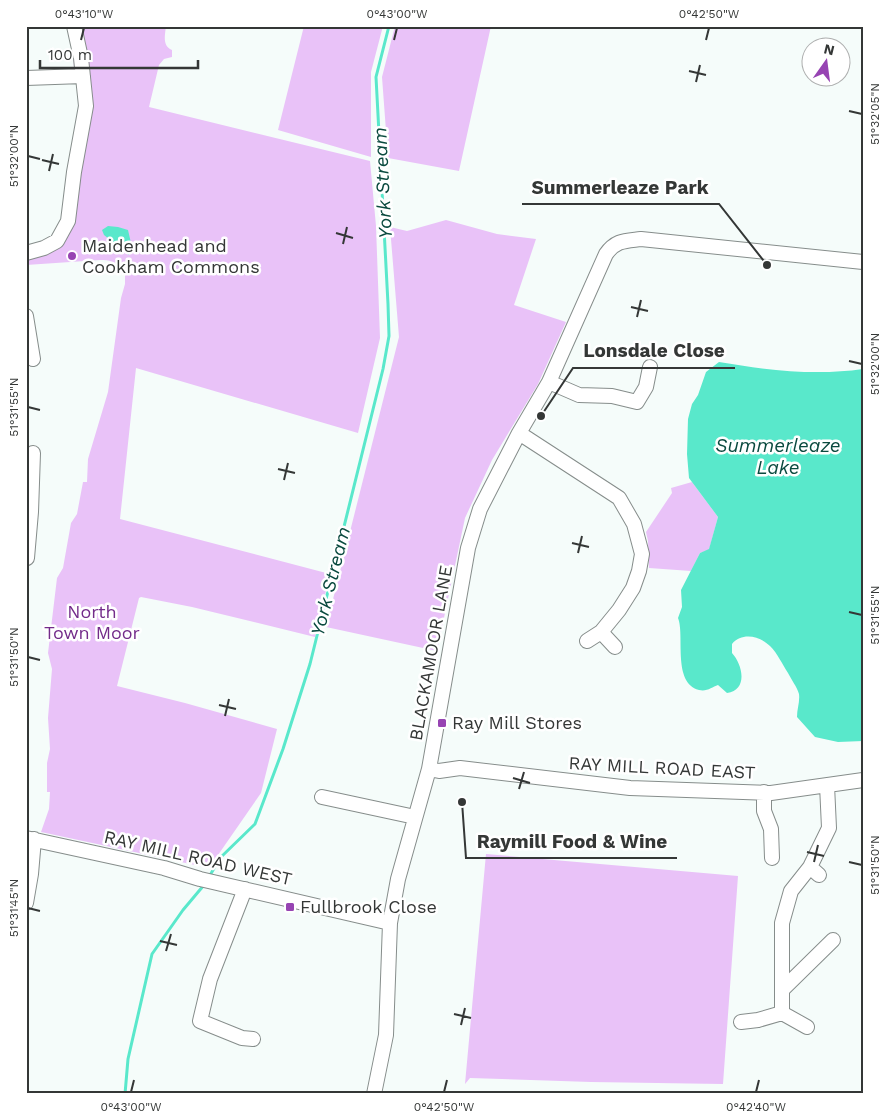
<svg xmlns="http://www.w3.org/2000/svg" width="889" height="1120" font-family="'Work Sans',sans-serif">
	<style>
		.green { fill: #e9c2f8 }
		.water { fill: #59e8cb }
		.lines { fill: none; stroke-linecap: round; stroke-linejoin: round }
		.stream { stroke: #59e8cb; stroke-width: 3 }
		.minor-casing { stroke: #868d8b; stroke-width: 16 }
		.minor { stroke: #fff; stroke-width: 14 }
		.ticks { fill: none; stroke: #343736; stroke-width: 2 }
		.poi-dot { fill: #9744b3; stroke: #fff; stroke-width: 2 }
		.labels { text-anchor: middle; stroke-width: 5; stroke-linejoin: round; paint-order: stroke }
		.poi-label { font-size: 18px; fill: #343736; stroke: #fff; text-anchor: start }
		.park-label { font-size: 18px; fill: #732b8a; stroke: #fff }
		.street-label { font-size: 18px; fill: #343736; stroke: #fff }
		.water-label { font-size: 19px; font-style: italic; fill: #0a4a3f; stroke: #fff }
		.leader { fill: none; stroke: #343736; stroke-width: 2 }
		.callout-dot { fill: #343736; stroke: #fff; stroke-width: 2 }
		.callout-label { font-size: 19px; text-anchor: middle; font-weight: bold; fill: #343736; stroke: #fff; stroke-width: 5; stroke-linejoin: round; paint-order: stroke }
		.neatline { fill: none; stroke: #343736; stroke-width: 2 }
		.ticks-label { font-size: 12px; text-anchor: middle; fill: #343736 }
	</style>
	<rect width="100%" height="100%" fill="#f5fcfa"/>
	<!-- green -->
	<path class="green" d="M 76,26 L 166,26 C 165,35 162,46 172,50 L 172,57 L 164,59 L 159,65 L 149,107 L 370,161 L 376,226 L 380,338 L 358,433 L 136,368 L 120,519 L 330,574 L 315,637 L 192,607 L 141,597 L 139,598 L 117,686 L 185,703 L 277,729 L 261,793 L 209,868 L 41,832 L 49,809 L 50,792 L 47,792 L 47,763 L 50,749 L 48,718 L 52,669 L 48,653 L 57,578 L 63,568 L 71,523 L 77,514 L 83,482 L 87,482 L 88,459 L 108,392 L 121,298 L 125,284 L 125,272 C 119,270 118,265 112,262 C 109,260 104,260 100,260 L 26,265 L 26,258 L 45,255 L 58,247 L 91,107 L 74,71 L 73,40 Z
		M 304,26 L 383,26 L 371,72 L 371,157 L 278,130 Z
		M 395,26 L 491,26 L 459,171 L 388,158 L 382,77 Z
		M 446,220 L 497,234 L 536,239 L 514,305 L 566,322 L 538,384 L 492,460 L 465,518 L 437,651 L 326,627 L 399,337 L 390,227 L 407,231 Z
		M 692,482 L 718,517 L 709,550 L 700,553 L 691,571 L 649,568 L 648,541 L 646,532 L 672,493 L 671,488 Z
		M 486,854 L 738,876 L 723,1084 L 591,1082 L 470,1078 L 465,1084 Z"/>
	<!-- water -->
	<path class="water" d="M 108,226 L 118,227 L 128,230 L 131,243 L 129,255 L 104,235 L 102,230 Z
		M 719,362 C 766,370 815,376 863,369 L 863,741 L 838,742 L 815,737 L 797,717 C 797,709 800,702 799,694 C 797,687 791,679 788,673 C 782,664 778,654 770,646 C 760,636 742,632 732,644 L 732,653 C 743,665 748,690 727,693 L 718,685 C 712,687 707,692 699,690 C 672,683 685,635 678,618 L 682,607 L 681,590 L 700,553 L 709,549 L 718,517 L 689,478 L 687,454 L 688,419 L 692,404 L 698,395 L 706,372 Z"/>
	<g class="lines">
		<!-- stream -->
		<path class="stream" d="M 209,877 L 220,858 L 255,824 L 283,749 L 310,664 L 383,369 L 389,336 L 388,304 L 376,77 L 389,26
			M 125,1094 L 128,1059 L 152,954 L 183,910 L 204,885"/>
		<defs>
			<path id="minor" d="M 26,78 L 83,76
				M 26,253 L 44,248 L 57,241 L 68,221 L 74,172 L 86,106 L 81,58 L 74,26
				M 26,316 L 33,359
				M 549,382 L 579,395 L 612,396 L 637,402 L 646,387 L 650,367
				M 519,433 L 619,498 L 634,524 L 642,554 L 639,571 L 633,588 L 619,610 L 601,632 L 615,647
				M 26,512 L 31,512 L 27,558
				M 31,512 L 33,453
				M 587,641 L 601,632
				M 429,769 L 439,771 L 460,768 L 630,788 L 771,793 L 863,780
				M 764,792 L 764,811 L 771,829 L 772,858
				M 322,797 L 415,817
				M 26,838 L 164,868 L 200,879 L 390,923
				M 819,875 L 810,867 L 829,828 L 827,785
				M 245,889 L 210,979 L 200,1021 L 242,1038 L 253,1039
				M 26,903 L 31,874 L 34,839
				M 782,990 L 833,940
				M 741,1022 L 758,1020 L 782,1013
				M 807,1027 L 782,1013 L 782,923 L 791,891 L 810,867
				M 374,1094 L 386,1035 L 390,923 L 398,879 L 429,769 L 468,548 L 480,509 L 519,433 L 549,382 L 606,254 C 616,240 625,241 641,239 L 863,262"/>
		</defs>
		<!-- minor casing -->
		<use href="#minor" class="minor-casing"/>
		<!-- minor -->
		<use href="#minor" class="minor"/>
	</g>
	<!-- ticks -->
	<path class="ticks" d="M 81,40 L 84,28M 394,40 L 397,28M 706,40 L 709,28M 689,71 L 706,75M 696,82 L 700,65M 849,111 L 862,114M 28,156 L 40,159M 42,160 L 59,164M 49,171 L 53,154M 336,233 L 353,238M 343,244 L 347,227M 631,307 L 648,311M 637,317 L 641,300M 849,361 L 862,364M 28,407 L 40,410M 278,469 L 295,473M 284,480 L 288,463M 572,543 L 589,547M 578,553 L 582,536M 849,612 L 862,615M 28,657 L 40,660M 219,705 L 236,709M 225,716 L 229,699M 513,778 L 530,783M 519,789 L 524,772M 807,852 L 824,856M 814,862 L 818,845M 849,862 L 862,865M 28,908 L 40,911M 160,941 L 177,945M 166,951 L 171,934M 454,1014 L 471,1018M 461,1025 L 465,1008M 131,1092 L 134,1080M 444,1092 L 447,1080M 756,1092 L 759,1080"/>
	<!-- markers -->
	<g class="poi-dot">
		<circle cx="72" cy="256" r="5"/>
		<rect x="437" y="718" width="10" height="10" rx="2.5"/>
		<rect x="285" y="902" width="10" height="10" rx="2.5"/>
	</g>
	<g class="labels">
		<!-- poi labels -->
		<g class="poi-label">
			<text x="82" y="252">Maidenhead and<tspan x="82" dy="21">Cookham Commons</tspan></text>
			<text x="452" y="729">Ray Mill Stores</text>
			<text x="300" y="913">Fullbrook Close</text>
		</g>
		<!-- park labels -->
		<g class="park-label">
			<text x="92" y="618">North<tspan x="92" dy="21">Town Moor</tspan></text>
		</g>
		<!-- street labels -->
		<g class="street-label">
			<text transform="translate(431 653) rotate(-80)" y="6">BLACKAMOOR LANE</text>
			<text transform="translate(662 768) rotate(3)" y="6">RAY MILL ROAD EAST</text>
			<text transform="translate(198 858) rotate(13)" y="6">RAY MILL ROAD WEST</text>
		</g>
		<!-- water labels -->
		<g class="water-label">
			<text transform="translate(382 183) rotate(-93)" y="7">York Stream</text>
			<text x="778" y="452">Summerleaze<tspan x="778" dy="22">Lake</tspan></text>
			<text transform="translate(330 581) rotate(-76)" y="7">York Stream</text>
		</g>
	</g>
	<!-- callouts -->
	<path class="leader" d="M767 265L719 204H522M541 416L573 368H735M462 802L466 858H677"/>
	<g class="callout-dot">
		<circle cx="767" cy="265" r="5"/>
		<circle cx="541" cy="416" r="5"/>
		<circle cx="462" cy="802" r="5"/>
	</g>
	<g class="callout-label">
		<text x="620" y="194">Summerleaze Park</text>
		<text x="654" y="357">Lonsdale Close</text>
		<text x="572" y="848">Raymill Food &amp; Wine</text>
	</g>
	<!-- border -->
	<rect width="889" height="1120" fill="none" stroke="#ffffff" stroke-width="55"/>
	<!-- north arrow -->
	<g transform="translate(826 62) rotate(14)"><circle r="24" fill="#ffffff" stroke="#aeafaf"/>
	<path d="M0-4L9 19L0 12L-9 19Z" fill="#9744b3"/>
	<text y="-8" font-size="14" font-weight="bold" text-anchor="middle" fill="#343736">N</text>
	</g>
	<!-- scale -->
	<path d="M40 60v8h158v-8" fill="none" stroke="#343736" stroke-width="2.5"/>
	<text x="48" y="60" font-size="15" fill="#343736" stroke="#ffffff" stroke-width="4" paint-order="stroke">100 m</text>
	<rect x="28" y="28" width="834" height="1064" class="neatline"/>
	<g class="ticks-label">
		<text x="84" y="18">0°43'10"W</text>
		<text x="397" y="18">0°43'00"W</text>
		<text x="709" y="18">0°42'50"W</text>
		<text transform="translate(875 114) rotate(-90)" y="4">51°32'05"N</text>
		<text transform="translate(14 156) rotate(-90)" y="4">51°32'00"N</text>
		<text transform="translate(875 364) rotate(-90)" y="4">51°32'00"N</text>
		<text transform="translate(14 407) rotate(-90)" y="4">51°31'55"N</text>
		<text transform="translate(875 615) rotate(-90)" y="4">51°31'55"N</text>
		<text transform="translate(14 657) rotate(-90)" y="4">51°31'50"N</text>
		<text transform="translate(875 865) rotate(-90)" y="4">51°31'50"N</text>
		<text transform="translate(14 908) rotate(-90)" y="4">51°31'45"N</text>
		<text x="131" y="1111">0°43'00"W</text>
		<text x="444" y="1111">0°42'50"W</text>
		<text x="756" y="1111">0°42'40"W</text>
	</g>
</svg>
